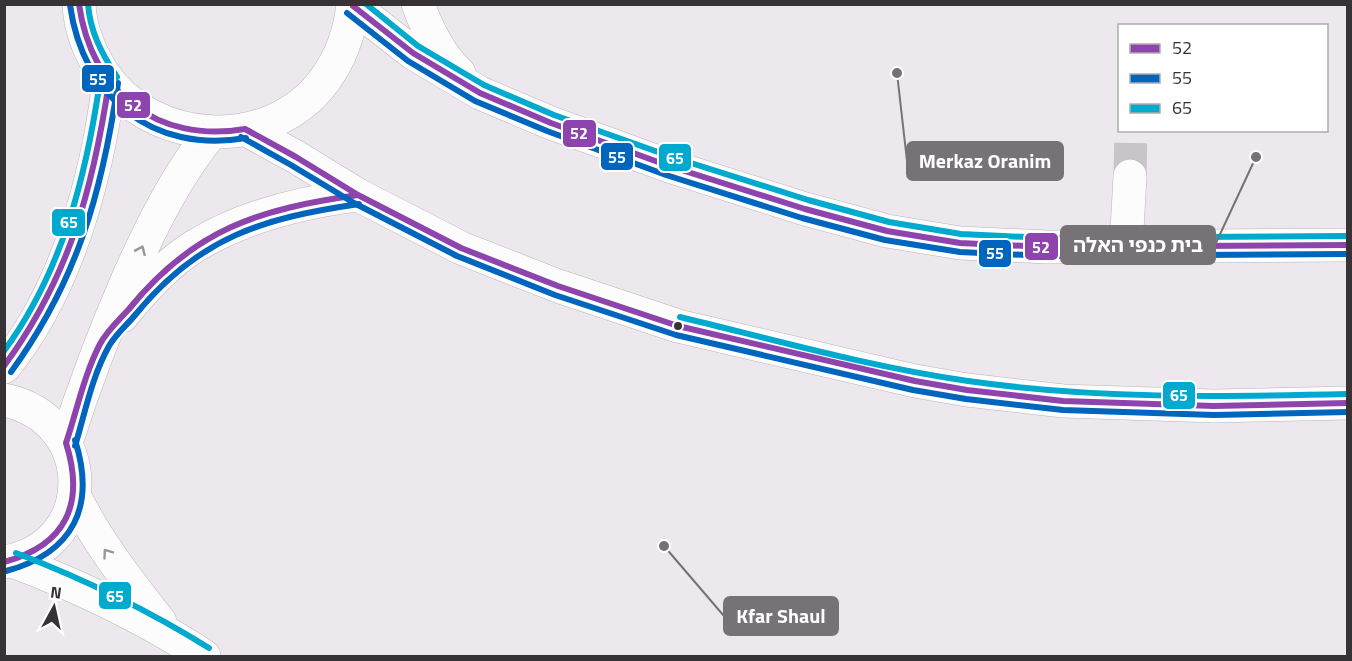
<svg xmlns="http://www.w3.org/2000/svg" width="1352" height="661" font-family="'Titillium Web','Noto Sans Hebrew',sans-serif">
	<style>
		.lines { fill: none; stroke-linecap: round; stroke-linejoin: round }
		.minor-tunnel { stroke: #c8c4c9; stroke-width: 33; stroke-dasharray: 33 16; stroke-linecap: butt }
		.minor-casing { stroke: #b9b5b9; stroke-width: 34 }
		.minor { stroke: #fcfcfc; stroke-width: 33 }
		.bus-1-casing { stroke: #fff; stroke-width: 10 }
		.bus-2-casing { stroke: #fff; stroke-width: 10 }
		.bus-3-casing { stroke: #fff; stroke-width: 10 }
		.bus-1 { stroke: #8e44ad; stroke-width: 6 }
		.bus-2 { stroke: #0065bd; stroke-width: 6 }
		.bus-3 { stroke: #00a9ce; stroke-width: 6 }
		.oneway { stroke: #999799 }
		.bus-dot { fill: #363236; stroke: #fff; stroke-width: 2 }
		.leader { fill: none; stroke: #767276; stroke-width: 2 }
		.callout-dot { fill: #767276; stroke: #fff; stroke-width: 2 }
		.callout { fill: #767276; stroke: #767276; stroke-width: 2 }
		.callout-label { font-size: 20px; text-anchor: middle; font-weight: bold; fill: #fff }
		.line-badge { stroke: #fff; stroke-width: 2 }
		.badge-label { font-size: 16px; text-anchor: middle; font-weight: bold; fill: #fff }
	</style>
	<rect width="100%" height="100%" fill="#ede8ee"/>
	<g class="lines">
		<!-- minor-tunnel -->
		<path class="minor-tunnel" d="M 1130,176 L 1131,130"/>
		<defs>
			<path id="minor" d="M 79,4 C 80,29 90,53 103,73 C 152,147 270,153 324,81 C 341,58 350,33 353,4
				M 418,4 C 427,29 439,55 459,73
				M 353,6 L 413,53 L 480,93 L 551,123 L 669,166 L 805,209 L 887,231 L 960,243 L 1047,247 L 1348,245
				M 245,129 L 296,157 L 358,195 L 461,248 L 558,286 L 678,326 L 915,381 L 967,390 L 1063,401 L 1214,406 L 1348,403
				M 1126,248 L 1130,176
				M 122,316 C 143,290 167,263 195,246 C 244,216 303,202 358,195
				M 4,367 C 67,290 97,178 109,82
				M 4,400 C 98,419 99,547 4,562
				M 66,443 C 84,386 105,331 129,276 C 152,225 176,176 211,133
				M 74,495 C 97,542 128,581 160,622
				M 13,561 C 81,587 144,617 204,656"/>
		</defs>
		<!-- minor casing -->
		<use href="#minor" class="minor-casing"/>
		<!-- minor -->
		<use href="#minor" class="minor"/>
		<defs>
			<path id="bus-1" d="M 79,4 C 91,92 157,144 245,129
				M 353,6 L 413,53 L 480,93 L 551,123 L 669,166 L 805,209 L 887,231 L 960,243 L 1047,247 L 1348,245
				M 245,129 L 296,157 L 358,195 L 461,248 L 558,286 L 678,326 L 915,381 L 967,390 L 1063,401 L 1214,406 L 1348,403
				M 4,366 C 69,278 93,189 109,82
				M 66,443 C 77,410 84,375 100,344 C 107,331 119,320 129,309 C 194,229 259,209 358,195
				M 4,562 C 67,545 85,503 66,443"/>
			<path id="bus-2" d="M 70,5 C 83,98 153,154 246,138
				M 347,13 L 408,61 L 475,101 L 547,131 L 666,175 L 802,218 L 885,240 L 960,252 L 1047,256 L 1348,254
				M 241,137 L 291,165 L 354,203 L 457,256 L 555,295 L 676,335 L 913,390 L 966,399 L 1063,410 L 1214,415 L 1348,412
				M 11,372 C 77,281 102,193 118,83
				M 75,446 C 85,413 92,376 109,346 C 116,334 127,325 136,314 C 199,237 263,218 359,204
				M 6,571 C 74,553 96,506 75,440"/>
			<path id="bus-3" d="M 88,4 C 90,32 102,54 117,77
				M 366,4 L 418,46 L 484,85 L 554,115 L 672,157 L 808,200 L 889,222 L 961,234 L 1047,238 L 1348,236
				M 680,317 C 775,340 870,367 968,381 C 1093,399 1221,397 1348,394
				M 4,351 C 62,272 86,177 100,81
				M 16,553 C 84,579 148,610 209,648"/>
		</defs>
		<!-- bus-1 casing -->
		<use href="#bus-1" class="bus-1-casing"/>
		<!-- bus-2 casing -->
		<use href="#bus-2" class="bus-2-casing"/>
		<!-- bus-3 casing -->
		<use href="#bus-3" class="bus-3-casing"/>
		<!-- bus-1 -->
		<use href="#bus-1" class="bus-1"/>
		<!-- bus-2 -->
		<use href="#bus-2" class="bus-2"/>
		<!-- bus-3 -->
		<use href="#bus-3" class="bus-3"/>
	</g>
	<!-- one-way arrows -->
	<defs><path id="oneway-chevron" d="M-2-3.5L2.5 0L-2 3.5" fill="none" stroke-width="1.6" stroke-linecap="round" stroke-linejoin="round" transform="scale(1.5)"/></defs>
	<g class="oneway">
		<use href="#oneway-chevron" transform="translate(141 250) rotate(-66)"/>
		<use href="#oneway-chevron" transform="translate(107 553) rotate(-126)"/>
	</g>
	<!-- markers -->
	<circle class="bus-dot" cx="678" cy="326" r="5"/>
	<!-- callouts -->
	<path class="leader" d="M897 73L907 161M1256 157L1215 245M664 546L724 616"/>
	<g class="callout-dot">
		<circle cx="897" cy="73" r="6"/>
		<circle cx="1256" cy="157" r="6"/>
		<circle cx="664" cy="546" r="6"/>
	</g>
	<g class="callout">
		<rect x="907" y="142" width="156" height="38" rx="6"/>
		<rect x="1061" y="226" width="154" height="38" rx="6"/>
		<rect x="724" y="597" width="114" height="38" rx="6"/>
	</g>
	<g class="callout-label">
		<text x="985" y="168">Merkaz Oranim</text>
		<text x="1138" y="252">בית כנפי האלה</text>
		<text x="781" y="623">Kfar Shaul</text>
	</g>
	<g class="line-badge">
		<rect x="81" y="64" width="34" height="29" rx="6" fill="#0065bd"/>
		<rect x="116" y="91" width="35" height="28" rx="6" fill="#8e44ad"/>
		<rect x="562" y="119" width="35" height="29" rx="6" fill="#8e44ad"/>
		<rect x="600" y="142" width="34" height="29" rx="6" fill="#0065bd"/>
		<rect x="658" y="143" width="34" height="29" rx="6" fill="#00a9ce"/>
		<rect x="51" y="208" width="35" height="29" rx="6" fill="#00a9ce"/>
		<rect x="1024" y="232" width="35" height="29" rx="6" fill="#8e44ad"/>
		<rect x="978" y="239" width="34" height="29" rx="6" fill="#0065bd"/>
		<rect x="1162" y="381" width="34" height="29" rx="6" fill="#00a9ce"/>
		<rect x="98" y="581" width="34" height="29" rx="6" fill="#00a9ce"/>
	</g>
	<g class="badge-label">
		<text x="98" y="85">55</text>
		<text x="133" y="111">52</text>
		<text x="579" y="139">52</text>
		<text x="617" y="163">55</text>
		<text x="675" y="164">65</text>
		<text x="69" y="228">65</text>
		<text x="1041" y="253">52</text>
		<text x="995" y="259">55</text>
		<text x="1179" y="401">65</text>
		<text x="115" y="602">65</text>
	</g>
	<!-- border -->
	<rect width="1352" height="661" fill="none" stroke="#363236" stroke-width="12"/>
	<!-- legend -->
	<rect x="1118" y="24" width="210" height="108" fill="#ffffff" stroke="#afadaf" stroke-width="1.5"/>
	<rect x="1130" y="44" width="30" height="9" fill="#8e44ad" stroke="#afadaf" stroke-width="1.5"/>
	<text x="1172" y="54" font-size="18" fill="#363236">52</text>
	<rect x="1130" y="74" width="30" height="9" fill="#0065bd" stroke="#afadaf" stroke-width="1.5"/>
	<text x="1172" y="84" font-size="18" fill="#363236">55</text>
	<rect x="1130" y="104" width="30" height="9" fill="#00a9ce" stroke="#afadaf" stroke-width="1.5"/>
	<text x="1172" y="114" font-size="18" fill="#363236">65</text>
	<!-- north arrow -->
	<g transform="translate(54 607) rotate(8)" stroke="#ffffff" stroke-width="4.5" paint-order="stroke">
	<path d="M0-4.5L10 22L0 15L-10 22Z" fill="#363236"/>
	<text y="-9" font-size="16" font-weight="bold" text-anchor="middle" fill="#363236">N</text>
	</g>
</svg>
